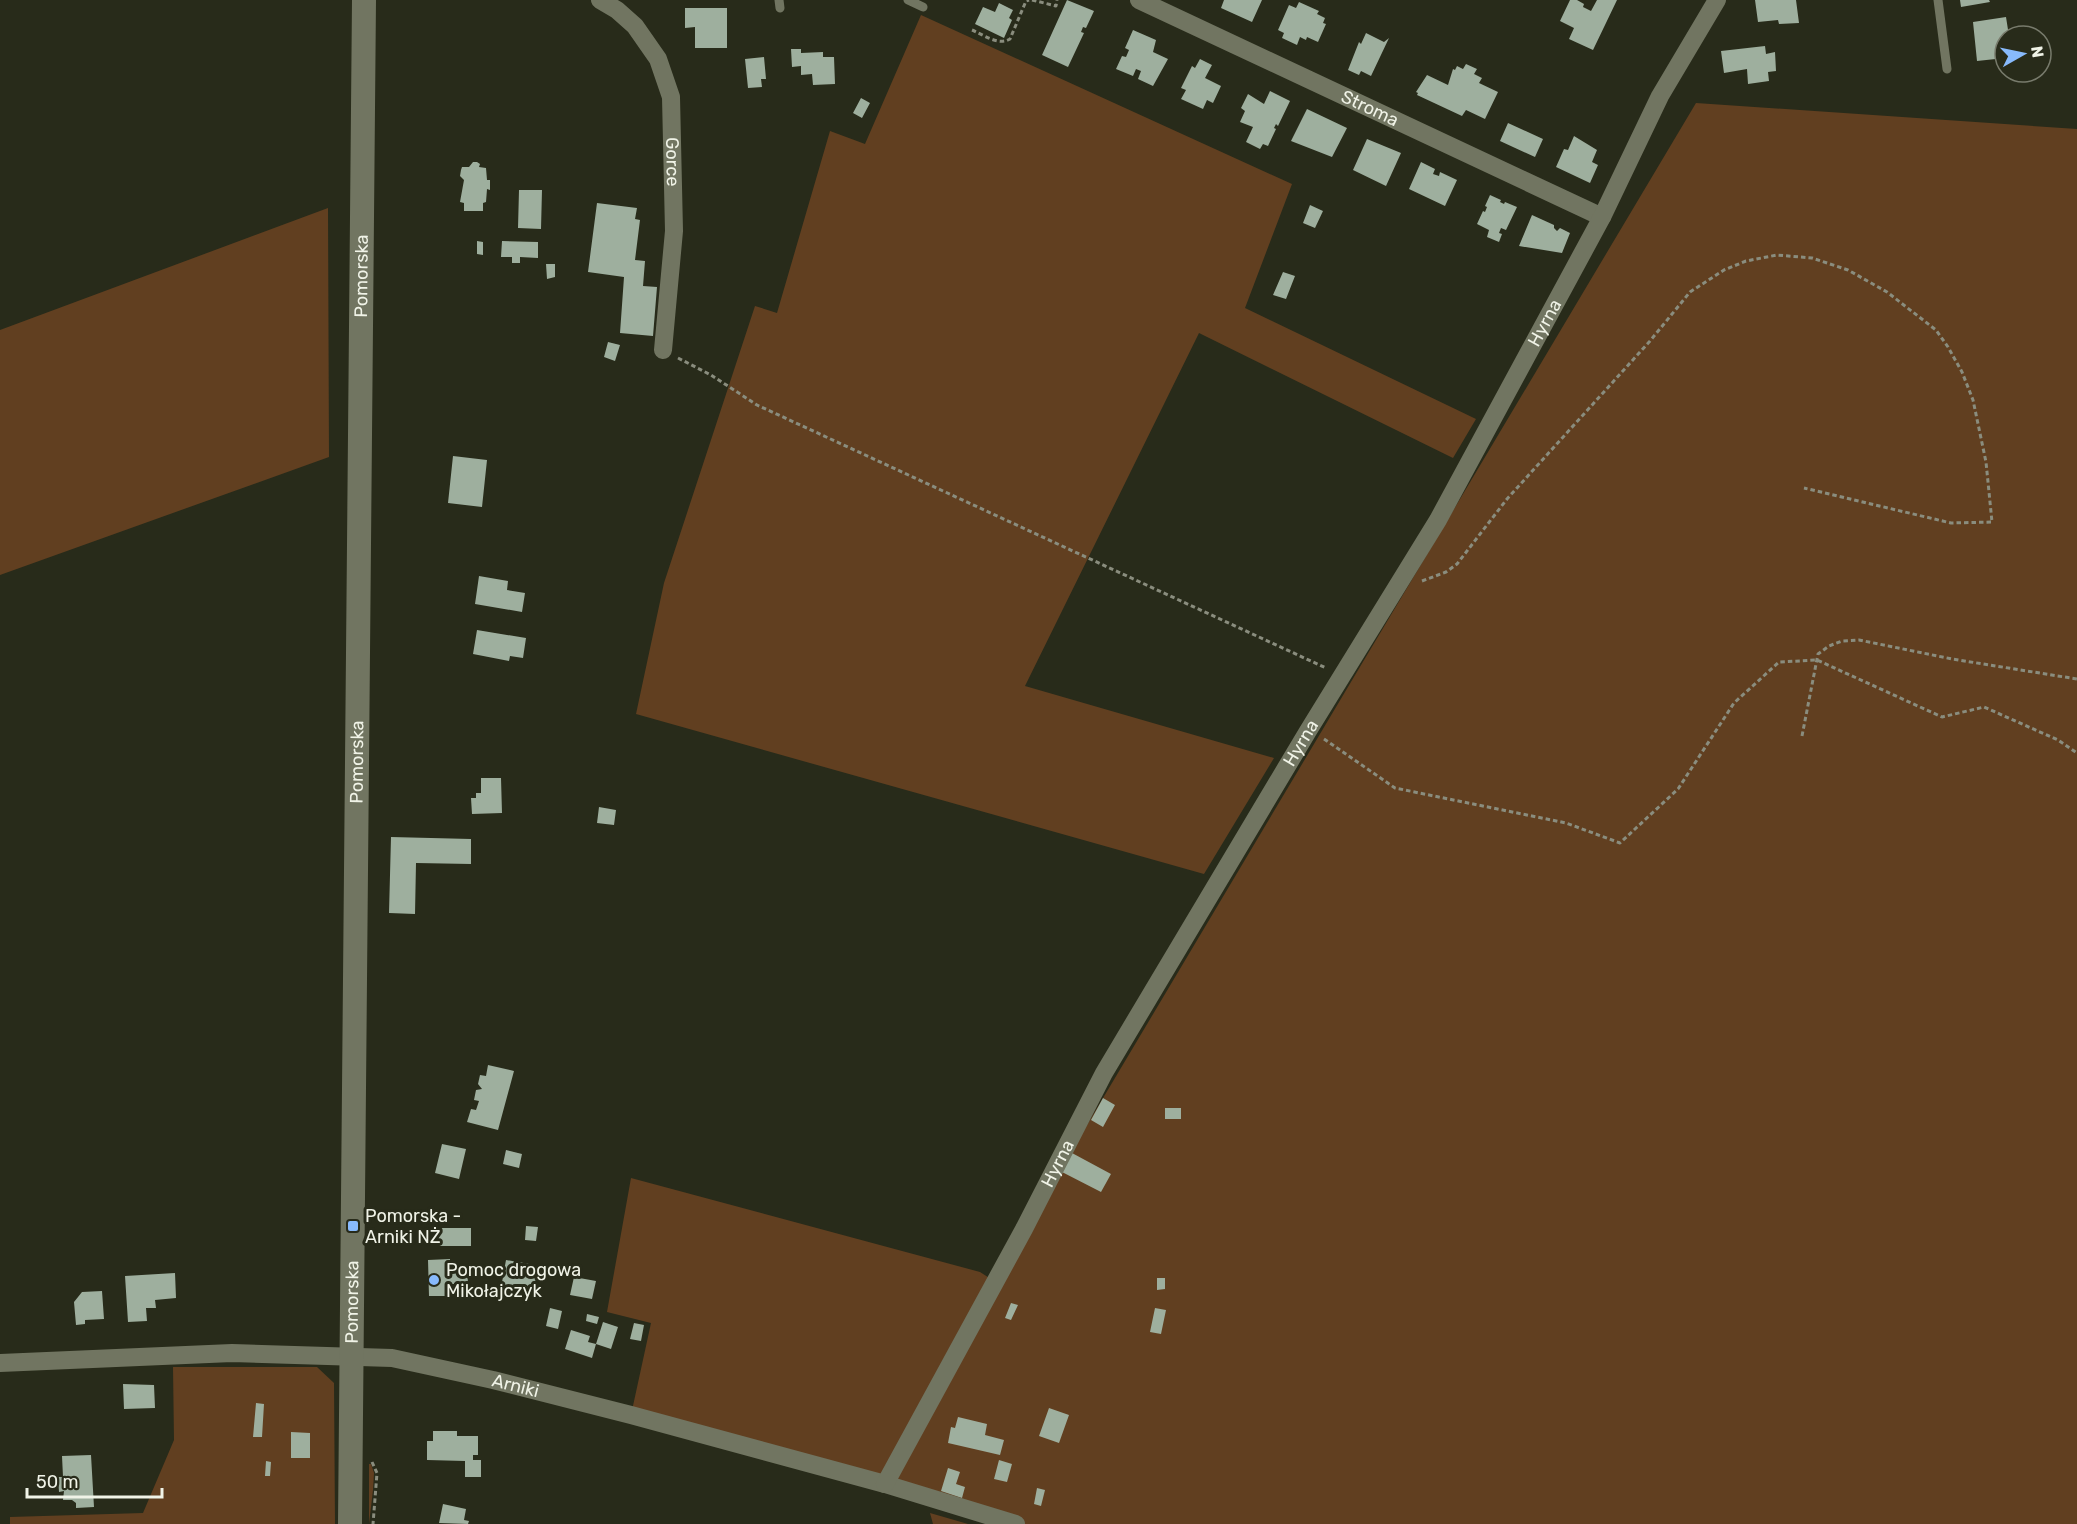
<svg xmlns="http://www.w3.org/2000/svg" width="2077" height="1524" font-family="Rubik,sans-serif">
	<style>
		.green { fill: #613f20 }
		.building { fill: #9eaf9e }
		.lines { fill: none; stroke-linecap: round; stroke-linejoin: round }
		.path { stroke: #8a8d7e; stroke-width: 3; stroke-dasharray: 4.5 3; stroke-linecap: butt }
		.lane { stroke: #717561; stroke-width: 9 }
		.street { stroke: #717561; stroke-width: 18 }
		.secondary { stroke: #717561; stroke-width: 24 }
		.poi-dot { fill: #88bafc; stroke: #282b1a; stroke-width: 2 }
		.labels { text-anchor: middle; stroke-width: 6; stroke-linejoin: round; paint-order: stroke }
		.street-label { font-size: 18px; fill: #f0f3e7; stroke: #282b1a }
		.poi-label { font-size: 18px; fill: #f0f3e7; stroke: #282b1a; text-anchor: start }
	</style>
	<rect width="100%" height="100%" fill="#282b1a"/>
	<!-- green -->
	<path class="green" d="M 921,15 L 1292,184 L 1245,308 L 1476,419 L 1453,458 L 1199,333 L 1025,686 L 1274,758 L 1204,874 L 636,714 L 664,583 L 755,306 L 777,313 L 830,131 L 865,144 Z
		M 1696,103 L 2077,129 L 2077,1524 L 1016,1524 L 631,1415 L 651,1323 L 607,1312 L 631,1178 L 980,1272 L 994,1281 Z
		M 328,208 L 329,457 L 0,575 L 0,330 Z
		M 173,1367 L 317,1367 L 334,1383 L 335,1524 L 10,1524 L 10,1517 L 143,1513 L 174,1440 Z
		M 369,1464 L 371,1464 L 374,1473 L 373,1490 L 369,1524 Z
		M 930,1513 L 968,1524 L 933,1524 Z"/>
	<!-- building -->
	<path class="building" d="M 1067,0 L 1094,11 L 1086,28 L 1083,27 L 1081,32 L 1084,33 L 1068,67 L 1042,55 Z
		M 1224,0 L 1262,0 L 1252,22 L 1221,8 Z
		M 1570,0 L 1577,0 L 1584,4 L 1583,7 L 1591,11 L 1597,0 L 1617,0 L 1593,50 L 1569,39 L 1574,28 L 1560,21 Z
		M 1755,0 L 1796,0 L 1799,23 L 1779,24 L 1778,20 L 1758,22 Z
		M 1960,0 L 1989,0 L 1990,2 L 1961,7 Z
		M 1299,2 L 1319,11 L 1317,14 L 1325,18 L 1323,23 L 1326,24 L 1318,42 L 1307,37 L 1306,40 L 1300,37 L 1297,45 L 1282,38 L 1284,33 L 1278,30 L 1289,5 L 1296,8 Z
		M 999,3 L 1013,10 L 1009,18 L 1012,20 L 1004,38 L 975,24 L 983,7 L 995,12 Z
		M 685,8 L 727,8 L 727,48 L 695,48 L 695,27 L 685,28 Z
		M 2006,17 L 2009,36 L 2005,36 L 2005,58 L 1977,61 L 1973,22 Z
		M 1133,30 L 1156,40 L 1153,52 L 1168,59 L 1153,86 L 1138,79 L 1141,71 L 1136,69 L 1133,76 L 1116,69 L 1122,56 L 1126,57 L 1129,50 L 1125,48 Z
		M 1366,33 L 1384,42 L 1389,38 L 1371,76 L 1361,71 L 1359,75 L 1348,70 L 1359,42 L 1361,44 Z
		M 1765,46 L 1766,54 L 1775,52 L 1776,71 L 1768,72 L 1769,81 L 1748,84 L 1747,69 L 1724,73 L 1721,51 Z
		M 791,49 L 801,49 L 801,53 L 823,52 L 823,57 L 834,57 L 835,84 L 813,85 L 812,74 L 801,75 L 801,66 L 792,67 Z
		M 764,57 L 766,79 L 761,79 L 762,87 L 748,88 L 745,59 Z
		M 1200,59 L 1212,65 L 1205,78 L 1221,86 L 1213,103 L 1207,100 L 1203,109 L 1181,99 L 1186,90 L 1181,88 L 1192,66 L 1195,68 Z
		M 1466,64 L 1477,69 L 1474,74 L 1482,78 L 1479,83 L 1498,92 L 1485,119 L 1466,110 L 1462,116 L 1417,95 L 1418,93 L 1416,92 L 1427,75 L 1448,85 L 1453,69 L 1455,70 L 1457,66 L 1463,69 Z
		M 1270,91 L 1290,101 L 1278,126 L 1276,124 L 1274,128 L 1276,129 L 1268,146 L 1263,144 L 1260,149 L 1246,142 L 1253,127 L 1240,122 L 1245,111 L 1241,108 L 1248,94 L 1264,104 Z
		M 861,98 L 870,103 L 862,118 L 853,113 Z
		M 1307,109 L 1347,128 L 1332,157 L 1291,141 Z
		M 1508,123 L 1543,139 L 1535,157 L 1500,141 Z
		M 1574,136 L 1597,150 L 1592,162 L 1598,165 L 1590,183 L 1556,167 L 1564,149 L 1568,150 Z
		M 1367,139 L 1401,153 L 1386,186 L 1353,170 Z
		M 473,162 L 477,162 L 480,164 L 479,167 L 486,168 L 487,180 L 490,180 L 490,190 L 487,189 L 486,202 L 483,203 L 483,211 L 464,211 L 464,203 L 460,202 L 464,180 L 460,176 L 461,170 L 462,167 L 469,167 Z
		M 1421,162 L 1435,169 L 1433,174 L 1439,176 L 1440,172 L 1457,180 L 1445,206 L 1409,189 Z
		M 519,190 L 542,190 L 541,229 L 518,228 Z
		M 1490,195 L 1501,200 L 1500,202 L 1504,204 L 1505,202 L 1517,207 L 1506,230 L 1501,228 L 1499,233 L 1502,234 L 1499,242 L 1487,237 L 1489,230 L 1477,224 L 1483,211 L 1485,212 L 1487,207 L 1485,206 Z
		M 597,203 L 637,208 L 635,219 L 640,220 L 635,260 L 645,261 L 643,286 L 657,287 L 653,336 L 620,333 L 624,277 L 588,272 Z
		M 1310,205 L 1323,211 L 1315,228 L 1303,223 Z
		M 1532,215 L 1554,225 L 1554,228 L 1557,231 L 1560,228 L 1570,233 L 1562,253 L 1519,246 Z
		M 477,241 L 483,242 L 483,255 L 477,254 Z
		M 502,241 L 538,242 L 538,258 L 520,257 L 520,263 L 512,263 L 512,257 L 501,257 Z
		M 546,264 L 555,264 L 555,277 L 547,279 Z
		M 1283,272 L 1295,276 L 1286,299 L 1273,295 Z
		M 608,342 L 620,345 L 615,361 L 604,357 Z
		M 453,456 L 487,460 L 482,507 L 448,503 Z
		M 479,576 L 508,581 L 507,590 L 525,593 L 522,612 L 475,604 Z
		M 477,630 L 526,638 L 523,658 L 510,656 L 509,661 L 473,654 Z
		M 481,778 L 501,778 L 502,813 L 472,814 L 471,798 L 476,798 L 476,793 L 481,793 Z
		M 599,807 L 616,810 L 614,825 L 597,823 Z
		M 391,837 L 471,839 L 471,864 L 416,863 L 415,914 L 389,913 Z
		M 488,1065 L 514,1071 L 498,1130 L 467,1122 L 471,1109 L 476,1110 L 479,1101 L 474,1100 L 476,1090 L 482,1089 L 478,1084 L 480,1075 L 486,1076 Z
		M 1103,1098 L 1115,1105 L 1103,1127 L 1091,1120 Z
		M 1165,1108 L 1181,1108 L 1181,1119 L 1165,1119 Z
		M 442,1144 L 466,1149 L 459,1179 L 435,1173 Z
		M 506,1150 L 522,1154 L 519,1168 L 503,1164 Z
		M 1072,1153 L 1111,1174 L 1101,1192 L 1062,1172 Z
		M 526,1226 L 538,1227 L 536,1241 L 525,1240 Z
		M 433,1228 L 471,1228 L 471,1246 L 434,1246 Z
		M 450,1259 L 450,1266 L 467,1266 L 468,1284 L 450,1284 L 451,1296 L 429,1296 L 428,1260 Z
		M 506,1260 L 535,1265 L 534,1274 L 537,1280 L 532,1282 L 531,1293 L 501,1288 Z
		M 175,1273 L 176,1298 L 155,1300 L 156,1308 L 146,1308 L 147,1321 L 128,1322 L 125,1276 Z
		M 574,1277 L 596,1281 L 592,1299 L 570,1295 Z
		M 1157,1278 L 1165,1278 L 1165,1289 L 1157,1290 Z
		M 102,1291 L 104,1319 L 85,1320 L 85,1324 L 76,1325 L 74,1302 L 82,1292 Z
		M 1011,1303 L 1018,1305 L 1011,1320 L 1005,1318 Z
		M 550,1308 L 562,1311 L 558,1329 L 546,1326 Z
		M 1155,1308 L 1166,1310 L 1161,1334 L 1150,1332 Z
		M 587,1314 L 599,1317 L 597,1324 L 586,1321 Z
		M 603,1322 L 618,1327 L 611,1349 L 596,1344 Z
		M 634,1323 L 644,1325 L 641,1341 L 630,1339 Z
		M 571,1330 L 590,1336 L 588,1342 L 596,1344 L 592,1358 L 565,1349 Z
		M 123,1384 L 154,1385 L 155,1408 L 124,1409 Z
		M 256,1403 L 264,1404 L 262,1437 L 253,1437 Z
		M 1049,1408 L 1069,1415 L 1059,1443 L 1039,1436 Z
		M 958,1417 L 987,1424 L 985,1435 L 1004,1440 L 1000,1455 L 948,1443 L 951,1427 L 955,1428 Z
		M 433,1431 L 457,1431 L 457,1436 L 478,1436 L 478,1455 L 473,1455 L 473,1460 L 481,1460 L 481,1477 L 465,1477 L 465,1461 L 427,1460 L 427,1441 L 433,1441 Z
		M 291,1432 L 310,1433 L 310,1458 L 291,1458 Z
		M 91,1455 L 94,1507 L 76,1508 L 76,1503 L 72,1500 L 63,1500 L 64,1491 L 59,1492 L 58,1477 L 63,1477 L 62,1456 Z
		M 999,1460 L 1012,1464 L 1007,1482 L 994,1479 Z
		M 266,1461 L 271,1462 L 270,1476 L 265,1476 Z
		M 948,1468 L 960,1472 L 956,1484 L 965,1487 L 962,1498 L 941,1491 Z
		M 1037,1488 L 1045,1490 L 1041,1506 L 1034,1504 Z
		M 443,1504 L 466,1509 L 464,1520 L 469,1521 L 468,1524 L 439,1523 Z"/>
	<g class="lines">
		<!-- path -->
		<path class="path" d="M 1032,0 L 1056,6 L 1057,0
			M 972,30 C 984,35 998,46 1010,39 L 1026,1 L 1029,0
			M 678,358 L 711,375 L 757,405 L 1326,668
			M 1422,581 L 1446,572 L 1457,564 L 1507,499 L 1650,341 L 1690,292 L 1724,270 L 1746,261 L 1777,255 L 1812,258 L 1848,270 L 1887,292 L 1936,330 L 1948,347 L 1962,372 L 1973,400 L 1986,462 L 1992,522 L 1951,523 L 1804,488
			M 1802,736 L 1818,654 L 1829,646 L 1842,641 L 1859,640 L 1952,659 L 2077,679
			M 1324,739 L 1395,788 L 1566,823 L 1620,843 L 1678,789 L 1734,703 L 1779,662 L 1817,660 L 1942,717 L 1984,707 L 2058,740 L 2077,753
			M 372,1462 L 377,1473 L 373,1524"/>
		<!-- lane -->
		<path class="lane" d="M 779,0 L 780,8
			M 908,0 L 923,7
			M 1938,0 L 1947,69"/>
		<!-- street -->
		<g class="street">
			<path id="s1" d="M 600,0 L 617,10 L 635,26 L 658,59 L 671,97 L 674,231 L 663,350"/>
			<path id="s2" d="M 1139,0 L 1602,217"/>
			<path id="s3" d="M 0,1363 L 232,1353 L 392,1358 L 493,1380 L 631,1415 L 885,1484 L 1016,1524"/>
			<path id="s4" d="M 885,1484 L 1024,1229 L 1104,1073 L 1308,731 L 1438,520 L 1602,217 L 1660,96 L 1717,0"/>
		</g>
		<!-- secondary -->
		<path class="secondary" id="s5" d="M 350,1524 L 364,0"/>
	</g>
	<!-- markers -->
	<g class="poi-dot">
		<rect x="347" y="1220" width="12" height="12" rx="3"/>
		<circle cx="434" cy="1280" r="6"/>
	</g>
	<g class="labels">
		<!-- street labels -->
		<g class="street-label">
			<text dy="6" stroke="none"><textPath href="#s2" startOffset="255">Stroma</textPath></text>
			<text dy="6" stroke="none"><textPath href="#s1" startOffset="189">Gorce</textPath></text>
			<text dy="6" stroke="none"><textPath href="#s5" startOffset="1248">Pomorska</textPath></text>
			<text dy="6" stroke="none"><textPath href="#s4" startOffset="1336">Hyrna</textPath></text>
			<text dy="6" stroke="none"><textPath href="#s4" startOffset="850">Hyrna</textPath></text>
			<text dy="6" stroke="none"><textPath href="#s5" startOffset="762">Pomorska</textPath></text>
			<text dy="6" stroke="none"><textPath href="#s4" startOffset="364">Hyrna</textPath></text>
			<text dy="6" stroke="none"><textPath href="#s5" startOffset="222">Pomorska</textPath></text>
			<text dy="6" stroke="none"><textPath href="#s3" startOffset="519">Arniki</textPath></text>
		</g>
		<!-- poi labels -->
		<g class="poi-label">
			<text x="365" y="1222">Pomorska -<tspan x="365" dy="21">Arniki NŻ</tspan></text>
			<text x="446" y="1276">Pomoc drogowa<tspan x="446" dy="21">Mikołajczyk</tspan></text>
		</g>
	</g>
	<!-- north arrow -->
	<g transform="translate(2023 54) rotate(81)"><circle r="28" fill="#282b1a" stroke="#787b6c" stroke-width="1.5"/>
	<path d="M0-4.5L10 22L0 15L-10 22Z" fill="#88bafc"/>
	<text y="-9" font-size="16" font-weight="bold" text-anchor="middle" fill="#f0f3e7">N</text>
	</g>
	<!-- scale -->
	<path d="M27 1488v9h135v-9" fill="none" stroke="#f0f3e7" stroke-width="3"/>
	<text x="36" y="1488" font-size="18" fill="#f0f3e7" stroke="#282b1a" stroke-width="4.5" paint-order="stroke">50 m</text>
</svg>
